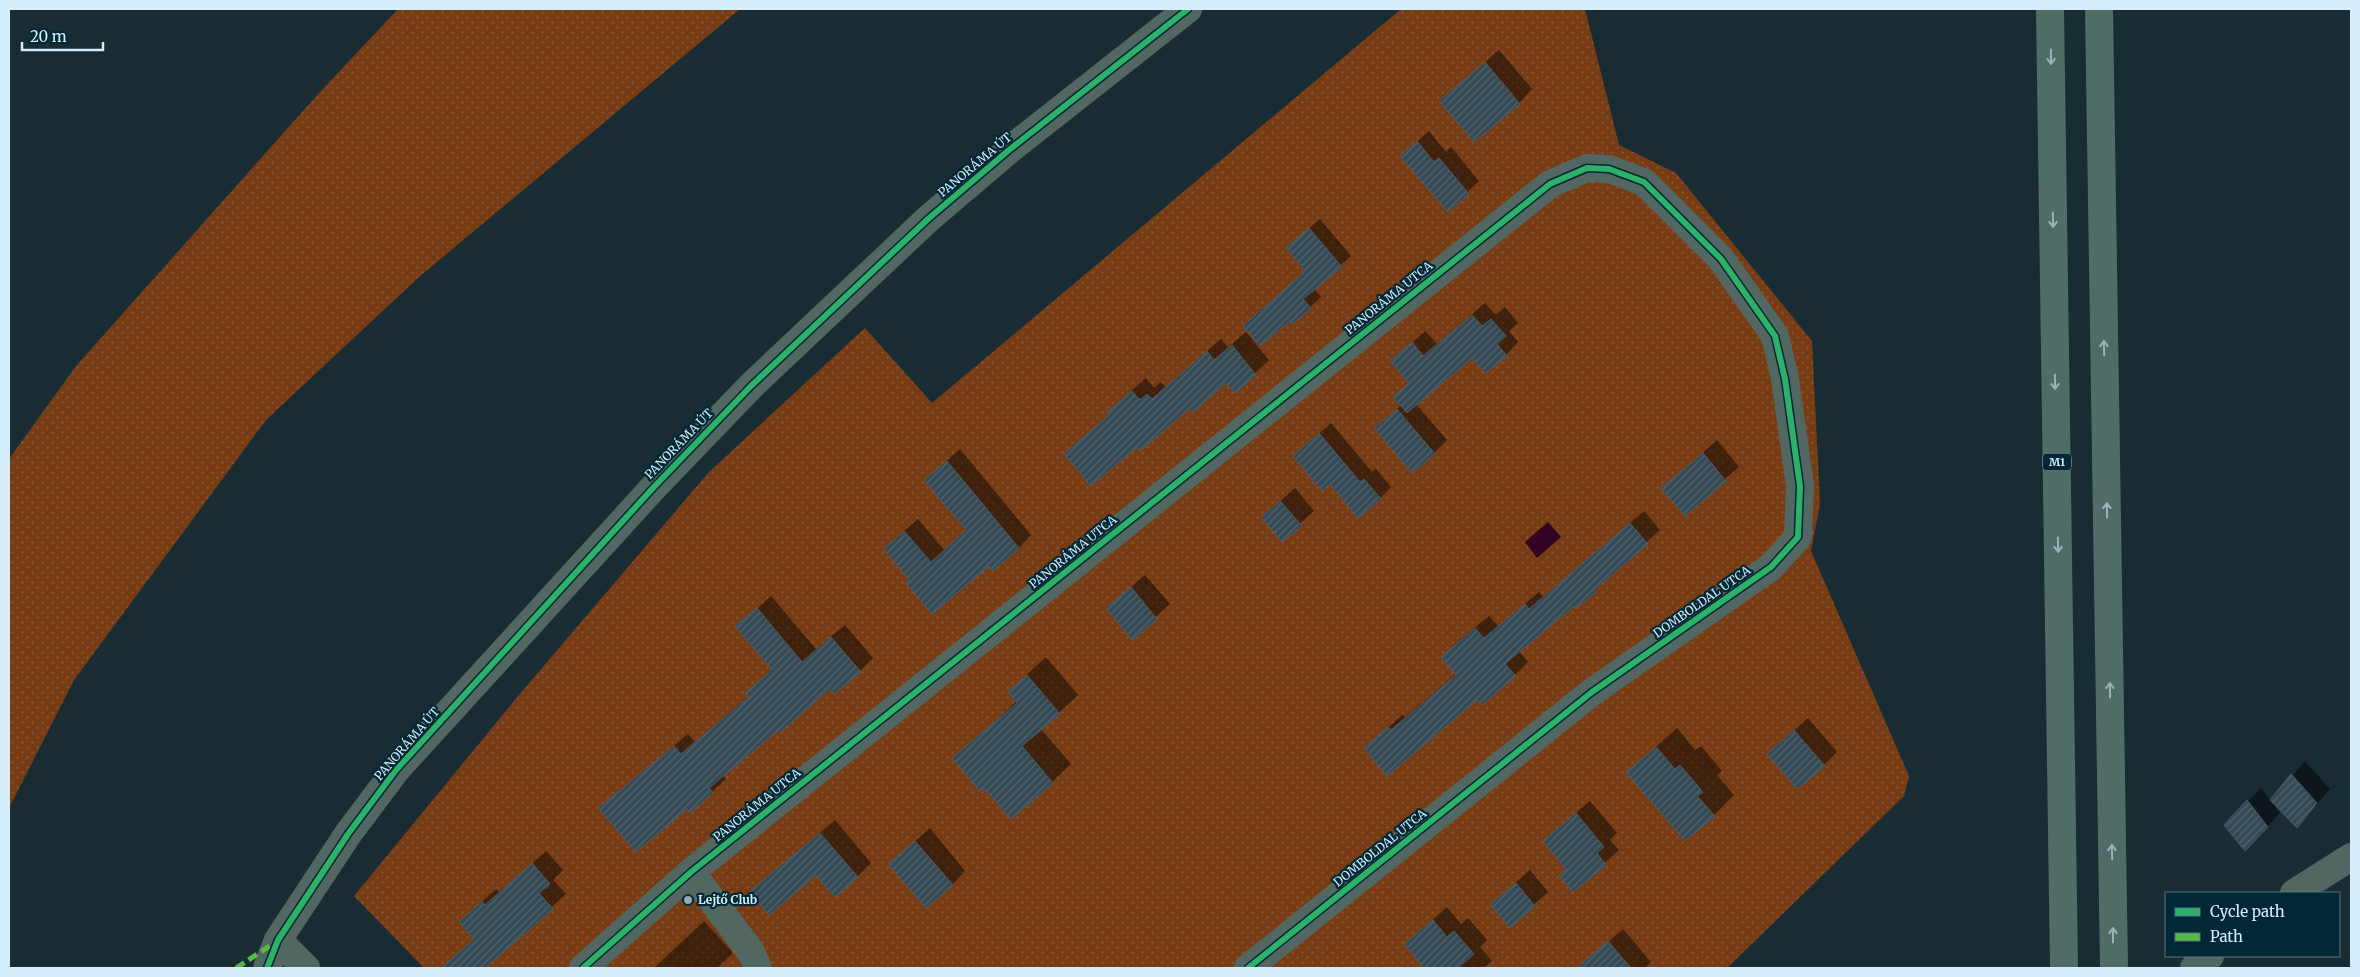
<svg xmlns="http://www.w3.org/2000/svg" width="2360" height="977" font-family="Merriweather,serif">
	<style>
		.grass { fill: url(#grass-dots) }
		.water { fill: #340424 }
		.shadow { fill: #0007 }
		.building { fill: url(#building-hatch); stroke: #4a5b66 }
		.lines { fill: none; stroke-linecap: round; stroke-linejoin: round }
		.street { stroke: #536762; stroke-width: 28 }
		.highway { stroke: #4f6c67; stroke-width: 28 }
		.quiet { stroke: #58b947; stroke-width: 5; stroke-dasharray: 10 5; stroke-linecap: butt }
		.cycleway-casing { stroke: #022735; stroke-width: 9 }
		.cycleway { stroke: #2db169; stroke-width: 6 }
		.oneway { stroke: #98b4b8 }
		.poi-dot { fill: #93aab5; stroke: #022735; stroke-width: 2 }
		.labels { text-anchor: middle; stroke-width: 4.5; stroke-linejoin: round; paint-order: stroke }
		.shield { fill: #022735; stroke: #95b2c0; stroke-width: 1 }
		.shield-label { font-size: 11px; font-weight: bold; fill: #d4eefb }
		.street-label { font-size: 12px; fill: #d4eefb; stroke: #022735 }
		.poi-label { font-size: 12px; font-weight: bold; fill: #d4eefb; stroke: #022735; text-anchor: start }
	</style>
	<defs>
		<pattern id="grass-dots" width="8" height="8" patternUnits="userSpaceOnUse" patternTransform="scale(1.25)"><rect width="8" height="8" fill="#773c14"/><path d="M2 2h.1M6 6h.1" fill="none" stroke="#895837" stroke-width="1.8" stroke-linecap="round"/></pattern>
		<pattern id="building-hatch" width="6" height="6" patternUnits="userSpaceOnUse" patternTransform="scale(1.25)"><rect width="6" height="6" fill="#354955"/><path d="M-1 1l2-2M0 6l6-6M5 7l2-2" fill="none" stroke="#51646e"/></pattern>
	</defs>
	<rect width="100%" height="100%" fill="#192c34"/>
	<!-- grass -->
	<path class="grass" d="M 398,9 L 740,9 L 419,277 L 266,420 L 74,680 L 9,808 L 9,459 L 76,366 L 320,92 Z
		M 1401,9 L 1585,9 L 1619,145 L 1676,173 L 1812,341 L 1820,504 L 1811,551 L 1909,776 L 1904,796 L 1727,968 L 424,968 L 354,896 L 519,695 L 709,472 L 865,328 L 932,403 Z"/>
	<!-- water -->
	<path class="water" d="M 1548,522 L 1561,537 L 1537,558 L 1525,542 Z"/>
	<!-- shadow -->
	<path class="shadow" d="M 1499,50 L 1532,89 L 1519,103 L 1441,101 Z
		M 1429,131 L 1446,152 L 1451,147 L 1479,181 L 1448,210 L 1401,156 Z
		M 1320,219 L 1351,256 L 1314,289 L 1321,297 L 1293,323 L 1306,271 L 1298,238 Z
		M 1485,303 L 1496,315 L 1505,307 L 1518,323 L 1509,331 L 1518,342 L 1506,355 L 1472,357 L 1416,404 L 1447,440 L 1434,453 L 1376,428 L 1402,404 L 1410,382 L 1392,361 L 1425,331 L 1437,344 Z
		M 1246,332 L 1269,360 L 1235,392 L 1226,382 L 1137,445 L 1066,454 L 1110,414 L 1108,412 L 1122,399 L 1146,378 L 1154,388 L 1161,382 L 1166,387 L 1221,339 L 1228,347 Z
		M 1331,423 L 1372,472 L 1376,469 L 1391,487 L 1380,498 L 1294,456 Z
		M 1717,440 L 1739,467 L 1685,514 L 1663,488 Z
		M 960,449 L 1031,535 L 1019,548 L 989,564 L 911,580 L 885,549 L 898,536 L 918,519 L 944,550 L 967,529 L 926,480 Z
		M 1295,488 L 1314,511 L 1282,540 L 1263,517 Z
		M 1644,511 L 1660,530 L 1607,577 L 1595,591 L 1573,605 L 1519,651 L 1528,662 L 1515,675 L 1478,698 L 1365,748 L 1402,715 L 1405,717 L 1457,673 L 1443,657 L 1456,643 L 1489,616 L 1498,626 L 1539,592 L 1543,597 Z
		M 1145,575 L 1170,604 L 1132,638 L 1107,608 Z
		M 771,596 L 816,649 L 845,625 L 873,658 L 860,671 L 830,688 L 777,729 L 722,775 L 726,779 L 712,792 L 600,808 L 688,734 L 695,742 L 749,696 L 747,693 L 772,669 L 737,626 Z
		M 1046,657 L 1078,695 L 1041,729 L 1071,764 L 1052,782 L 984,786 L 954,758 L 1017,701 L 1009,691 Z
		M 1808,718 L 1837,752 L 1824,765 L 1768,754 Z
		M 1677,728 L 1695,750 L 1701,746 L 1722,771 L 1717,775 L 1734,795 L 1714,815 L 1628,772 Z
		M 2305,761 L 2330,789 L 2297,827 L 2277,805 L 2275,806 L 2280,813 L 2259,836 L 2248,801 L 2261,788 L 2271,801 Z
		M 1590,801 L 1617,833 L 1610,840 L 1619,850 L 1574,891 L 1567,869 L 1544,841 Z
		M 835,820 L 871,863 L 857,877 L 817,873 L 751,892 Z
		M 930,828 L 965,871 L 952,885 L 890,864 Z
		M 546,851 L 563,870 L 553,880 L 566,894 L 483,968 L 460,968 L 452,960 L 475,938 L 460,922 L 496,889 L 499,892 Z
		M 1530,870 L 1548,892 L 1510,926 L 1492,904 Z
		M 1447,907 L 1461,924 L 1468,918 L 1487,940 L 1480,947 L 1492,961 L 1484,968 L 1426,968 L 1406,944 Z
		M 704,921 L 733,953 L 717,968 L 654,968 Z
		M 1623,929 L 1651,962 L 1645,968 L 1587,968 L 1584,964 Z"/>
	<!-- building -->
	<path class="building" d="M 1485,62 L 1520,104 L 1474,142 L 1439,101 Z
		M 1417,141 L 1434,162 L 1439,158 L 1469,194 L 1448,212 L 1400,156 Z
		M 1309,228 L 1342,267 L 1303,299 L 1311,308 L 1293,324 L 1290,321 L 1260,346 L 1243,326 L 1305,271 L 1286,248 Z
		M 1472,315 L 1482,326 L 1491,319 L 1506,336 L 1497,344 L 1507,356 L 1485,373 L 1472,358 L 1407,413 L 1393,397 L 1409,383 L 1390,361 L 1412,342 L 1423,356 Z
		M 1232,345 L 1256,375 L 1235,393 L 1226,383 L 1192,413 L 1189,409 L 1140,451 L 1137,447 L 1091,486 L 1064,454 L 1109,415 L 1107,412 L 1132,391 L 1140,400 L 1147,394 L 1152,399 L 1207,351 L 1214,360 Z
		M 1397,409 L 1435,454 L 1412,473 L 1374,428 Z
		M 1319,433 L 1360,482 L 1364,479 L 1381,499 L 1358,518 L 1330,484 L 1322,491 L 1293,456 Z
		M 1703,453 L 1726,481 L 1685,516 L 1661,488 Z
		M 947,461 L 1019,548 L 993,571 L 989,566 L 932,614 L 906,583 L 909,580 L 884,549 L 904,531 L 931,562 L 966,530 L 924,480 Z
		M 1280,501 L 1302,526 L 1282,542 L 1261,517 Z
		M 1630,523 L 1648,544 L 1594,590 L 1596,592 L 1575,609 L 1573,607 L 1505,664 L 1516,676 L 1482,705 L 1477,700 L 1387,776 L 1364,748 L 1388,727 L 1391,730 L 1456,675 L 1441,657 L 1475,628 L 1484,638 L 1525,604 L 1529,609 Z
		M 1131,587 L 1157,619 L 1132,640 L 1106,608 Z
		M 757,608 L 802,662 L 831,637 L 861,672 L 834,694 L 830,689 L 779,733 L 777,731 L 709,788 L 713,793 L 690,813 L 687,809 L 636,852 L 598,808 L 674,746 L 681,754 L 749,697 L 745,693 L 772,670 L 735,626 Z
		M 1027,675 L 1060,714 L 1022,746 L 1053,783 L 1011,819 L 984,788 L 980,791 L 952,758 L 1017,703 L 1008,691 Z
		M 1794,730 L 1825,766 L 1797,789 L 1767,754 Z
		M 1656,747 L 1675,769 L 1680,765 L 1703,792 L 1697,796 L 1715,816 L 1685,841 L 1626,772 Z
		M 2291,774 L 2317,803 L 2297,828 L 2270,800 Z
		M 2247,800 L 2268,827 L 2245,851 L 2224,825 Z
		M 1576,813 L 1604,847 L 1597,853 L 1606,865 L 1573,892 L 1559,875 L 1566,870 L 1543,841 Z
		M 820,833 L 858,877 L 835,897 L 816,875 L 769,915 L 749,892 Z
		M 915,841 L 953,885 L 926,908 L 888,864 Z
		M 532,863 L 550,884 L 539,893 L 553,909 L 485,968 L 441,968 L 474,939 L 459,922 L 482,901 L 485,905 Z
		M 1516,883 L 1535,906 L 1510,928 L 1490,904 Z
		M 1433,920 L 1447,937 L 1454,931 L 1474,954 L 1458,968 L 1424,968 L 1404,944 Z
		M 1608,941 L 1631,968 L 1577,968 Z"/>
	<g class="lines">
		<!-- street -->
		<path class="street" d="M 691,872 L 751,952 L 758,968
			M 2294,893 L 2351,857
			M 278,940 L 306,968
			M 267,968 L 278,940 L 348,834 L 396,770 L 653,488 L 751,386 L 928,219 L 1009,150 L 1188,9
			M 583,968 L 691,872 L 1550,184 L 1587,168 L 1609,169 L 1644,182 L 1721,259 L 1775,336 L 1785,379 L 1800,486 L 1798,537 L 1771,567 L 1592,692 L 1248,968
			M 2194,968 L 2210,956"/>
		<!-- highway -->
		<path class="highway" d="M 2050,9 L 2064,968
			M 2099,9 L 2114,968"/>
		<!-- quiet -->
		<path class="quiet" d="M 236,968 L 276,942"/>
		<defs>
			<path id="cycleway" d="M 267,968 L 278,940 L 348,834 L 396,770 L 653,488 L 751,386 L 928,219 L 1009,150 L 1188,9
				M 583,968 L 691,872 L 1550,184 L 1587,168 L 1609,169 L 1644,182 L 1721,259 L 1775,336 L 1785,379 L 1800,486 L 1798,537 L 1771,567 L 1592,692 L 1248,968"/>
		</defs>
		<!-- cycleway casing -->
		<use href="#cycleway" class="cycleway-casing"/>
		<!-- cycleway -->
		<use href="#cycleway" class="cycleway"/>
	</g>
	<!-- one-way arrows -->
	<defs><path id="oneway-shaft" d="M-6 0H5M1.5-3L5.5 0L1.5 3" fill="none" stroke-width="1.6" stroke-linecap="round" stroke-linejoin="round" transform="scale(1.25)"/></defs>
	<g class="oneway">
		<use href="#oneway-shaft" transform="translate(2051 57) rotate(89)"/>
		<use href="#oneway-shaft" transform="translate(2053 220) rotate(89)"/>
		<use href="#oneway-shaft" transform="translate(2104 348) rotate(-91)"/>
		<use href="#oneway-shaft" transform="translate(2055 382) rotate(89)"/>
		<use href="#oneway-shaft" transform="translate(2107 510) rotate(-91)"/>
		<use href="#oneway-shaft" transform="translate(2058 545) rotate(89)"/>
		<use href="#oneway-shaft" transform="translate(2110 690) rotate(-91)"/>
		<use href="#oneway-shaft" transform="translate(2112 852) rotate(-91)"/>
		<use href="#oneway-shaft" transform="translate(2113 935) rotate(-90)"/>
	</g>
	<!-- markers -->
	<circle class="poi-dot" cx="688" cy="900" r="5"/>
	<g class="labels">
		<!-- shield labels -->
		<rect class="shield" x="2043" y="453.5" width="28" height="17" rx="4"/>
		<g class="shield-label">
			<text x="2057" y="466">M1</text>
		</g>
		<!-- street labels -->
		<g class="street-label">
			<text transform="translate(975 165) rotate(-40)" y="4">PANORÁMA ÚT</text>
			<text transform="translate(1389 298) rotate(-39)" y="4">PANORÁMA UTCA</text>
			<text transform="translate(679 444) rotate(-46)" y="4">PANORÁMA ÚT</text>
			<text transform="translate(1073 552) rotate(-39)" y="4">PANORÁMA UTCA</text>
			<text transform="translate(1702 602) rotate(-35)" y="4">DOMBOLDAL UTCA</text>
			<text transform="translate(407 744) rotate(-49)" y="4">PANORÁMA ÚT</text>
			<text transform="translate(757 805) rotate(-39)" y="4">PANORÁMA UTCA</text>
			<text transform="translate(1380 848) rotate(-39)" y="4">DOMBOLDAL UTCA</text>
		</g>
		<!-- poi labels -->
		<g class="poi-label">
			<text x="698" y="904">Lejtő Club</text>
		</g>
	</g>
	<!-- border -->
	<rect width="2360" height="977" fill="none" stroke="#d4eefb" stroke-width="20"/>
	<!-- legend -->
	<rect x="2165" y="892" width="175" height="65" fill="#022735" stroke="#567784"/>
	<rect x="2175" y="908" width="25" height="8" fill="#2db169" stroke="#567784"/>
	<text x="2210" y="917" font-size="15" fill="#d4eefb">Cycle path</text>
	<rect x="2175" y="933" width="25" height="8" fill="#58b947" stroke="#567784"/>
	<text x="2210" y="942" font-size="15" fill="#d4eefb">Path</text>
	<!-- scale -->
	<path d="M22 42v8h81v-8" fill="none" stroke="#d4eefb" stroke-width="2.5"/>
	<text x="30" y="42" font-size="15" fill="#d4eefb" stroke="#022735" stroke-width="4" paint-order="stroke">20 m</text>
</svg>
